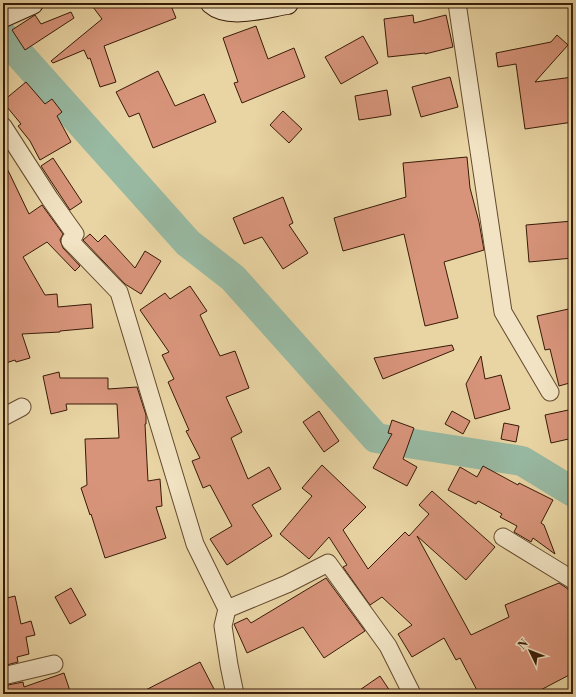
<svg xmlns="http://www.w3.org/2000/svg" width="576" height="697" font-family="'Libre Bodoni',serif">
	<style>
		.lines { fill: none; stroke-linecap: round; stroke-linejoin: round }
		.river { stroke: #98b9a2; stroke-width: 30 }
		.building { fill: #d7947a; stroke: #381b07 }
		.street-casing { stroke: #64492e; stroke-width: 19 }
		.secondary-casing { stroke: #381b07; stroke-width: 24 }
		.street { stroke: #f1e3c3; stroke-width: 17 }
		.secondary { stroke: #f1e3c3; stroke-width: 22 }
	</style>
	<rect width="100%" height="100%" fill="#e9d4a3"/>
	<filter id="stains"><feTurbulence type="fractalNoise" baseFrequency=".005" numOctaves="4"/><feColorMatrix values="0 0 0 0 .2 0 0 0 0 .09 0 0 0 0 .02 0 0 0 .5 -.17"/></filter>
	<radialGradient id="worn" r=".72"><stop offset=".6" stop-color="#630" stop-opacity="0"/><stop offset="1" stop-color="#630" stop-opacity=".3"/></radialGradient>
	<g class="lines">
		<!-- river -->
		<path class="river" d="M 3,36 L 188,243 L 233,278 L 376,438 L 522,461 L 573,492"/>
	</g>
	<!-- building -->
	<path class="building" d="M 90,3 L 170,3 L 176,18 L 104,46 L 116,82 L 100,87 L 90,58 L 88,59 L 84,50 L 53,63 L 51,61 L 102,19 Z
		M 71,12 L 74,18 L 25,50 L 12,30 L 35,15 L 41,24 Z
		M 413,15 L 414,23 L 446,15 L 453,47 L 425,54 L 425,53 L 388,57 L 384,19 Z
		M 256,26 L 268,59 L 294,48 L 305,77 L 242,103 L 234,83 L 238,82 L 223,38 Z
		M 557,35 L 568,45 L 535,82 L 573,77 L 573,122 L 525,129 L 516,64 L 498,67 L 496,53 L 551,42 Z
		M 363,36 L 378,63 L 341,84 L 325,57 Z
		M 158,71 L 175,106 L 204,94 L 216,122 L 153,148 L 139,113 L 129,117 L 116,92 Z
		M 450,77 L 458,107 L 421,117 L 412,87 Z
		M 26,82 L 45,104 L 52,99 L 62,112 L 57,116 L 71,142 L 40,160 L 30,141 L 18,126 L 21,124 L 3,102 L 3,101 Z
		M 387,90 L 391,115 L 359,120 L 355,96 Z
		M 283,111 L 302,129 L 289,143 L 270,125 Z
		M 467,157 L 470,188 L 479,222 L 484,250 L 444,262 L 458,318 L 425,326 L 404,234 L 343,251 L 334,218 L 406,197 L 403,163 Z
		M 53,158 L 82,202 L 70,210 L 41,166 Z
		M 3,160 L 29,214 L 42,205 L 63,234 L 60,240 L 63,248 L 80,266 L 75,271 L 47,242 L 23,257 L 45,295 L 57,294 L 58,307 L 91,304 L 93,328 L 60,331 L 60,332 L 22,334 L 30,358 L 16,362 L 15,360 L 3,364 Z
		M 283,197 L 293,223 L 289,225 L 308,253 L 283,269 L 262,237 L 244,244 L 233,218 Z
		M 573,221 L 573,258 L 529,262 L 526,225 Z
		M 90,234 L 98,242 L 105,235 L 135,268 L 145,251 L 161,261 L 141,294 L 125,284 L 83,240 Z
		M 190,286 L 207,311 L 200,315 L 220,356 L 235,351 L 249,388 L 226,397 L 242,432 L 231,438 L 248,479 L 269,467 L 281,489 L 252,505 L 272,536 L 227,565 L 210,539 L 232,526 L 210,485 L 203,488 L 192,461 L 200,458 L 186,431 L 189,430 L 168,382 L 174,379 L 162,355 L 169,352 L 140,310 L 165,293 L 170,299 Z
		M 573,308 L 573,382 L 559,386 L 550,349 L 545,350 L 537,316 Z
		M 452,345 L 454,350 L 383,379 L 374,358 Z
		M 481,356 L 485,379 L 501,375 L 510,409 L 475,419 L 466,384 Z
		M 59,372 L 60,378 L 108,378 L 108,389 L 137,387 L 146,415 L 146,424 L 145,424 L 148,481 L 160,479 L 162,506 L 156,507 L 166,538 L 105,558 L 91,514 L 90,515 L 81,488 L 87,485 L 85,439 L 119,438 L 117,404 L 66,404 L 67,410 L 51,414 L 43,376 Z
		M 573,409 L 573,438 L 551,443 L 545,415 Z
		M 319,411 L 339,441 L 324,452 L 303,422 Z
		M 452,411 L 470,421 L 463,434 L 445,424 Z
		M 392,420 L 414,428 L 403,459 L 417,467 L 407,486 L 373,468 L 392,434 L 388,433 Z
		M 504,423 L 519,426 L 516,442 L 501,439 Z
		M 322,465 L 366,507 L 343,530 L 368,569 L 405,532 L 409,536 L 429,514 L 419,505 L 432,491 L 495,547 L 466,580 L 417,536 L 471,635 L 509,617 L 505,605 L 559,583 L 568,589 L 573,601 L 573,673 L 533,694 L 479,694 L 460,658 L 456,660 L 444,638 L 412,657 L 398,634 L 412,625 L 382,597 L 370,605 L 343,567 L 347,565 L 329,537 L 309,559 L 280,534 L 312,496 L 302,488 Z
		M 483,466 L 518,485 L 519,483 L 553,500 L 541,523 L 544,525 L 555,554 L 533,538 L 531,542 L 514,532 L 517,526 L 500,517 L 502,514 L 478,501 L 476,504 L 448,490 L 460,467 L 477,477 Z
		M 326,578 L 365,631 L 324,658 L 303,627 L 247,653 L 234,624 L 247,618 L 251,623 Z
		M 71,588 L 86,615 L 70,624 L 55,597 Z
		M 15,596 L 21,624 L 31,621 L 35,635 L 26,637 L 29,654 L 17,657 L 18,662 L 3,666 L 3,599 Z
		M 200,662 L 214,689 L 206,694 L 138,694 Z
		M 64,673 L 71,694 L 3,694 L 3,686 L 23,682 L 24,687 Z
		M 380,676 L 392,694 L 354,694 Z"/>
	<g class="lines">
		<defs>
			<path id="street" d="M 457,3 L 503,312 L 550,392
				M 3,126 L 50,199 L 75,234 L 70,241 L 119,292 L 195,544 L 227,609 L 223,626 L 229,665 L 235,694
				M 3,417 L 22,407
				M 503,537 L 573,580
				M 227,609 L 287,584 L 328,563 L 388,646 L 412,694
				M 3,676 L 54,664"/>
			<path id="secondary" d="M 212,3 C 229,18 267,6 287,3
				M 3,16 L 32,3"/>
		</defs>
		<!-- street casing -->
		<use href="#street" class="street-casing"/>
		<!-- secondary casing -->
		<use href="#secondary" class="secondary-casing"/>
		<!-- street -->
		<use href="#street" class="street"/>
		<!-- secondary -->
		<use href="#secondary" class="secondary"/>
	</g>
	<!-- margin -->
	<rect width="576" height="697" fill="none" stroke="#e9d4a3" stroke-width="16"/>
	<rect x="4" y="4" width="568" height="689" fill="none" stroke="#381b07" stroke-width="2"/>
	<rect x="8" y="8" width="560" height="681" fill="none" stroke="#381b07"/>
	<!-- north arrow -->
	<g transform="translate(530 651) rotate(313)" stroke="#f1e3c3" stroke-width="3" paint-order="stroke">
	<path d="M0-3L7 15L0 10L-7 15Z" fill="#381b07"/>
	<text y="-6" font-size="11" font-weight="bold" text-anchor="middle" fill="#381b07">N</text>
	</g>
	<rect width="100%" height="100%" filter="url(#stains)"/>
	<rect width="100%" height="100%" fill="url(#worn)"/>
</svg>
